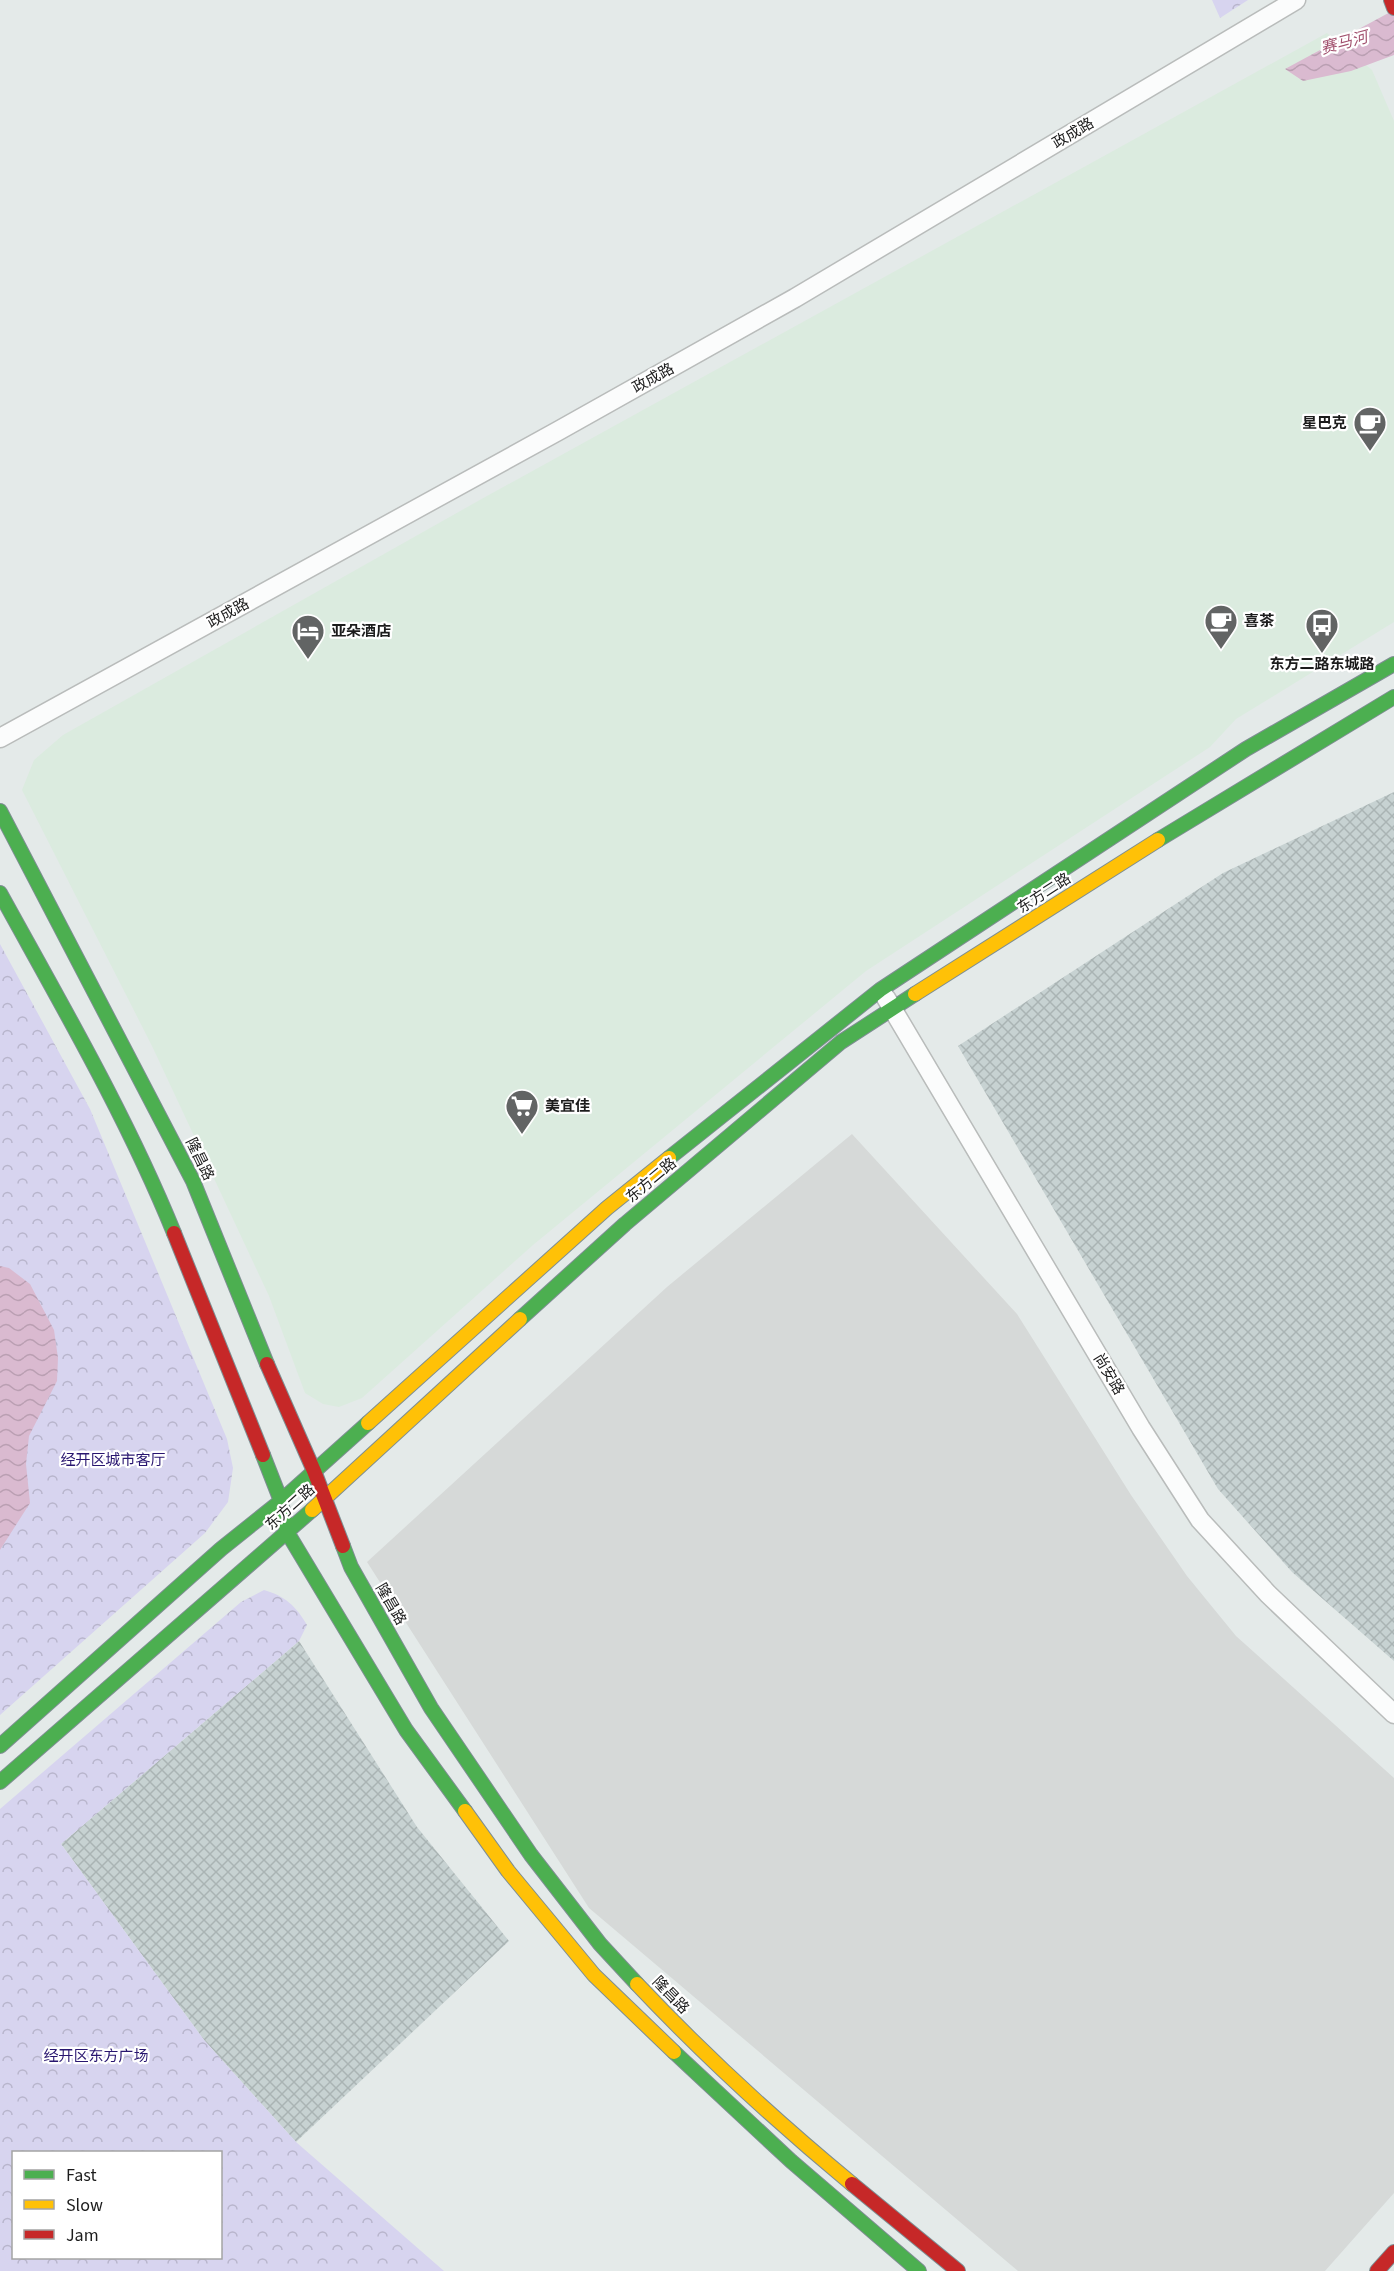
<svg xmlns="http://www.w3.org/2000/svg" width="1394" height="2271" font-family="'Source Sans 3','Noto Sans SC',sans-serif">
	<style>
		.residential { fill: #d6d9d8 }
		.commercial { fill: #dbebdf }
		.construction { fill: url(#construction-cross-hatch) }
		.park { fill: url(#park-crowns); fill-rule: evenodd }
		.water { fill: url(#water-waves) }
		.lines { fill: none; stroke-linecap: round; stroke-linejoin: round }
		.street-casing { stroke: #b9bcbb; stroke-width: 21 }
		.fast-casing { stroke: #7e8e92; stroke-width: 16 }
		.slow-casing { stroke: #7e8e92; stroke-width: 16 }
		.jam-casing { stroke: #7e8e92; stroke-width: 16 }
		.street { stroke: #fbfcfc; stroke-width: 18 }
		.fast { stroke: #4caf50; stroke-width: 14 }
		.slow { stroke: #ffc107; stroke-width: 14 }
		.jam { stroke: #c62828; stroke-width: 14 }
		.labels { text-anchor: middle; stroke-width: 4.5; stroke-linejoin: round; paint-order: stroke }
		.street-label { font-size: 15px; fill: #1c1c1c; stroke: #fff }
		.poi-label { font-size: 15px; font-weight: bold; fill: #1c1c1c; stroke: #fff; text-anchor: start }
		.park-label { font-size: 15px; fill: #28156f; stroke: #fff }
		.water-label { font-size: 16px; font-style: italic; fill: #a2526f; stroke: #fff }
	</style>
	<defs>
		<pattern id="construction-cross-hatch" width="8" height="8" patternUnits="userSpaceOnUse" patternTransform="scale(1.5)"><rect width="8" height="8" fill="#c7d2d2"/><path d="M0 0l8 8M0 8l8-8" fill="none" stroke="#aab4b4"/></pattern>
		<pattern id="park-crowns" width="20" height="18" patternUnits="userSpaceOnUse" patternTransform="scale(1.5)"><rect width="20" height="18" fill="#d7d4ef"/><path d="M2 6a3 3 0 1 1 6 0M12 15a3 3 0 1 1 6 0" fill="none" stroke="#b8b5cc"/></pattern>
		<pattern id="water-waves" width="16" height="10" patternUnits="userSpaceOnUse" patternTransform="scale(1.5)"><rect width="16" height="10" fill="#dabad0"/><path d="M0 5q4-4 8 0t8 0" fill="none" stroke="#ba9fb2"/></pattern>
	</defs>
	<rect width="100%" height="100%" fill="#e4eae9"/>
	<!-- residential -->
	<path class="residential" d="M 852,1134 L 1017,1314 L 1131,1495 L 1187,1576 L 1236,1636 L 1394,1778 L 1394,2193 L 1325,2271 L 1018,2271 L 589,1908 L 367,1562 L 667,1287 Z"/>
	<!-- commercial -->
	<path class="commercial" d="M 1327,33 L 1372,70 L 1394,121 L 1394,622 L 1236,719 L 1210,747 L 866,971 L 533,1245 L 362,1398 L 339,1407 L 323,1404 L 305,1393 L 269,1296 L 152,1046 L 22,790 L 34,760 L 63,735 L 478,501 Z"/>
	<!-- construction -->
	<path class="construction" d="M 1394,792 L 1394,1661 L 1292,1572 L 1218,1489 L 958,1046 L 1223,873 Z
		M 299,1641 L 417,1827 L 509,1941 L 296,2142 L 204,2040 L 61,1844 Z"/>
	<!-- park -->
	<path class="park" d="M 1212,0 L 1248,0 L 1220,18 Z
		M 0,944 L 90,1109 L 227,1439 L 233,1468 L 228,1502 L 205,1533 L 0,1715 Z
		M 264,1590 C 285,1596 296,1606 307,1625 L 299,1641 L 61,1844 L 204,2040 L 296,2142 L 444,2271 L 0,2271 L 0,1809 L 241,1602 ZM 14,2152 L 220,2152 L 220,2258 L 14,2258 Z"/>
	<!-- water -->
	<path class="water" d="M 1394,10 L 1394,55 L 1351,71 L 1303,81 L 1285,69 Z
		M 0,1266 L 9,1268 L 30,1284 L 54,1330 L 58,1358 L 57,1381 L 29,1436 L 26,1464 L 30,1503 L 0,1550 Z"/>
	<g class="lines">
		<defs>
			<path id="street" d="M 0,738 L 558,431 L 795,298 L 1296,0
				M 886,998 L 1141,1428 L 1200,1520 L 1268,1594 L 1394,1714"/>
			<path id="fast" d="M 0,811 L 193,1181 L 267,1364
				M 1158,840 L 1394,697
				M 0,893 C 61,1004 126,1115 174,1233
				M 669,1158 L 880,990 L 1246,749 L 1394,664
				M 520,1319 L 625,1224 L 841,1042 L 915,994
				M 263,1455 L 281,1501 L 287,1532 L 406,1730 L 465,1811
				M 343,1546 L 351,1567 L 431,1708 L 531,1855 L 600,1944 L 637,1984
				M 0,1746 L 221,1549 L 281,1501 L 368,1423
				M 0,1782 L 312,1510
				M 674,2052 L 791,2161 L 919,2271"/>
			<path id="slow" d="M 915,994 L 1158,840
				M 368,1423 L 607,1208 L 669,1158
				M 312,1510 L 520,1319
				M 465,1811 L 508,1871 L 594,1975 L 674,2052
				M 637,1984 C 704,2055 777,2122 852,2184"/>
			<path id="jam" d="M 1391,0 L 1394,8
				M 174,1233 L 263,1455
				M 267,1364 L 314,1471 L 343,1546
				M 852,2184 L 958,2271
				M 1377,2271 L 1394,2252"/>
		</defs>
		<!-- street casing -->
		<use href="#street" class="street-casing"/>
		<!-- fast casing -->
		<use href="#fast" class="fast-casing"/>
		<!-- slow casing -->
		<use href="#slow" class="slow-casing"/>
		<!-- jam casing -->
		<use href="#jam" class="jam-casing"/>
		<!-- street -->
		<use href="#street" class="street"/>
		<!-- fast -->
		<use href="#fast" class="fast"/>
		<!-- slow -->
		<use href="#slow" class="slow"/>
		<!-- jam -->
		<use href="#jam" class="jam"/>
	</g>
	<!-- icons -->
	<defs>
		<symbol id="cafe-pin" viewBox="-11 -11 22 30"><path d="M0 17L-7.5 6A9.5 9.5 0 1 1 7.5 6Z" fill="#626464" stroke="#fff"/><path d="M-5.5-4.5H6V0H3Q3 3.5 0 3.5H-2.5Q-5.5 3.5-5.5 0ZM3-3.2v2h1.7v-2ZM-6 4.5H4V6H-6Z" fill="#fff"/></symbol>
		<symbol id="bus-pin" viewBox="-11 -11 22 30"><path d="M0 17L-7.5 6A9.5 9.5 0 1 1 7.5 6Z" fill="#626464" stroke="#fff"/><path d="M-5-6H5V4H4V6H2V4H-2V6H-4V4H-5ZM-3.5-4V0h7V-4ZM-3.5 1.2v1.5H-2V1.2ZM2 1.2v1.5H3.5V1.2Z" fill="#fff"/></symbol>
		<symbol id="hotel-pin" viewBox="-11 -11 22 30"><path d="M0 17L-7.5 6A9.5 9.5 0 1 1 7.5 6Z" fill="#626464" stroke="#fff"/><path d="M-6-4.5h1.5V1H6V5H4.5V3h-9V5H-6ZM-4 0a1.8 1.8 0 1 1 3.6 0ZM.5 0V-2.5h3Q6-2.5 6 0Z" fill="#fff"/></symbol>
		<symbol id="supermarket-pin" viewBox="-11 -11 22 30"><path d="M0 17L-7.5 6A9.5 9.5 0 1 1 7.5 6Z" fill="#626464" stroke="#fff"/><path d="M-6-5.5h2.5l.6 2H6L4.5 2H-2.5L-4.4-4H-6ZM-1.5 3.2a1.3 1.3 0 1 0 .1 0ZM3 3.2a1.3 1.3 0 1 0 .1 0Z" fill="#fff"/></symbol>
	</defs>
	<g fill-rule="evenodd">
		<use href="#cafe-pin" x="1351" y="404" width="38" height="52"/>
		<use href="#cafe-pin" x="1202" y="602" width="38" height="52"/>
		<use href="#bus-pin" x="1303" y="606" width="38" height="52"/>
		<use href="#hotel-pin" x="289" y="612" width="38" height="52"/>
		<use href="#supermarket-pin" x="503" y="1087" width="38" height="52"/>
	</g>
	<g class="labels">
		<!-- street labels -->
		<g class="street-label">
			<text transform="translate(1073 133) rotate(-31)" y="5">政成路</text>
			<text transform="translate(653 378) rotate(-29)" y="5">政成路</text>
			<text transform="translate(228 613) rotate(-29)" y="5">政成路</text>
			<text transform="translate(1044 893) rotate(-33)" y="5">东方二路</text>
			<text transform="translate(200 1159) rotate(64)" y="5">隆昌路</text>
			<text transform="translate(651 1180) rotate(-40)" y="5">东方二路</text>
			<text transform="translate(1109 1374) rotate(59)" y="5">尚安路</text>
			<text transform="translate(290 1507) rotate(-42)" y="5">东方二路</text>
			<text transform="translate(391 1604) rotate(60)" y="5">隆昌路</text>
			<text transform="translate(671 1995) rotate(46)" y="5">隆昌路</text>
		</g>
		<!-- poi labels -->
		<g class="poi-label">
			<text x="1347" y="428" text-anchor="end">星巴克</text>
			<text x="1244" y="626">喜茶</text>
			<text x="331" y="636">亚朵酒店</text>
			<text x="1322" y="669" text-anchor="middle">东方二路东城路</text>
			<text x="545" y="1111">美宜佳</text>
		</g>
		<!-- park labels -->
		<g class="park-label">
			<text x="113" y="1465">经开区城市客厅</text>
			<text x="96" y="2061">经开区东方广场</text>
		</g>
		<!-- water labels -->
		<g class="water-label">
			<text transform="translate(1344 42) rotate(-15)" y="6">赛马河</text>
		</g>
	</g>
	<!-- legend -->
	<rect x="12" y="2151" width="210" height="108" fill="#ffffff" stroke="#a4a4a4" stroke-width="1.5"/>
	<rect x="24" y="2170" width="30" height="9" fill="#4caf50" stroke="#a4a4a4" stroke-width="1.5"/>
	<text x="66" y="2181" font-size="18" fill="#1c1c1c">Fast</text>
	<rect x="24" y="2200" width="30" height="9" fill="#ffc107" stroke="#a4a4a4" stroke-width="1.5"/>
	<text x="66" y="2211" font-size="18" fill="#1c1c1c">Slow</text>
	<rect x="24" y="2230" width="30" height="9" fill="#c62828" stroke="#a4a4a4" stroke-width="1.5"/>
	<text x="66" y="2241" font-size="18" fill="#1c1c1c">Jam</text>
</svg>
